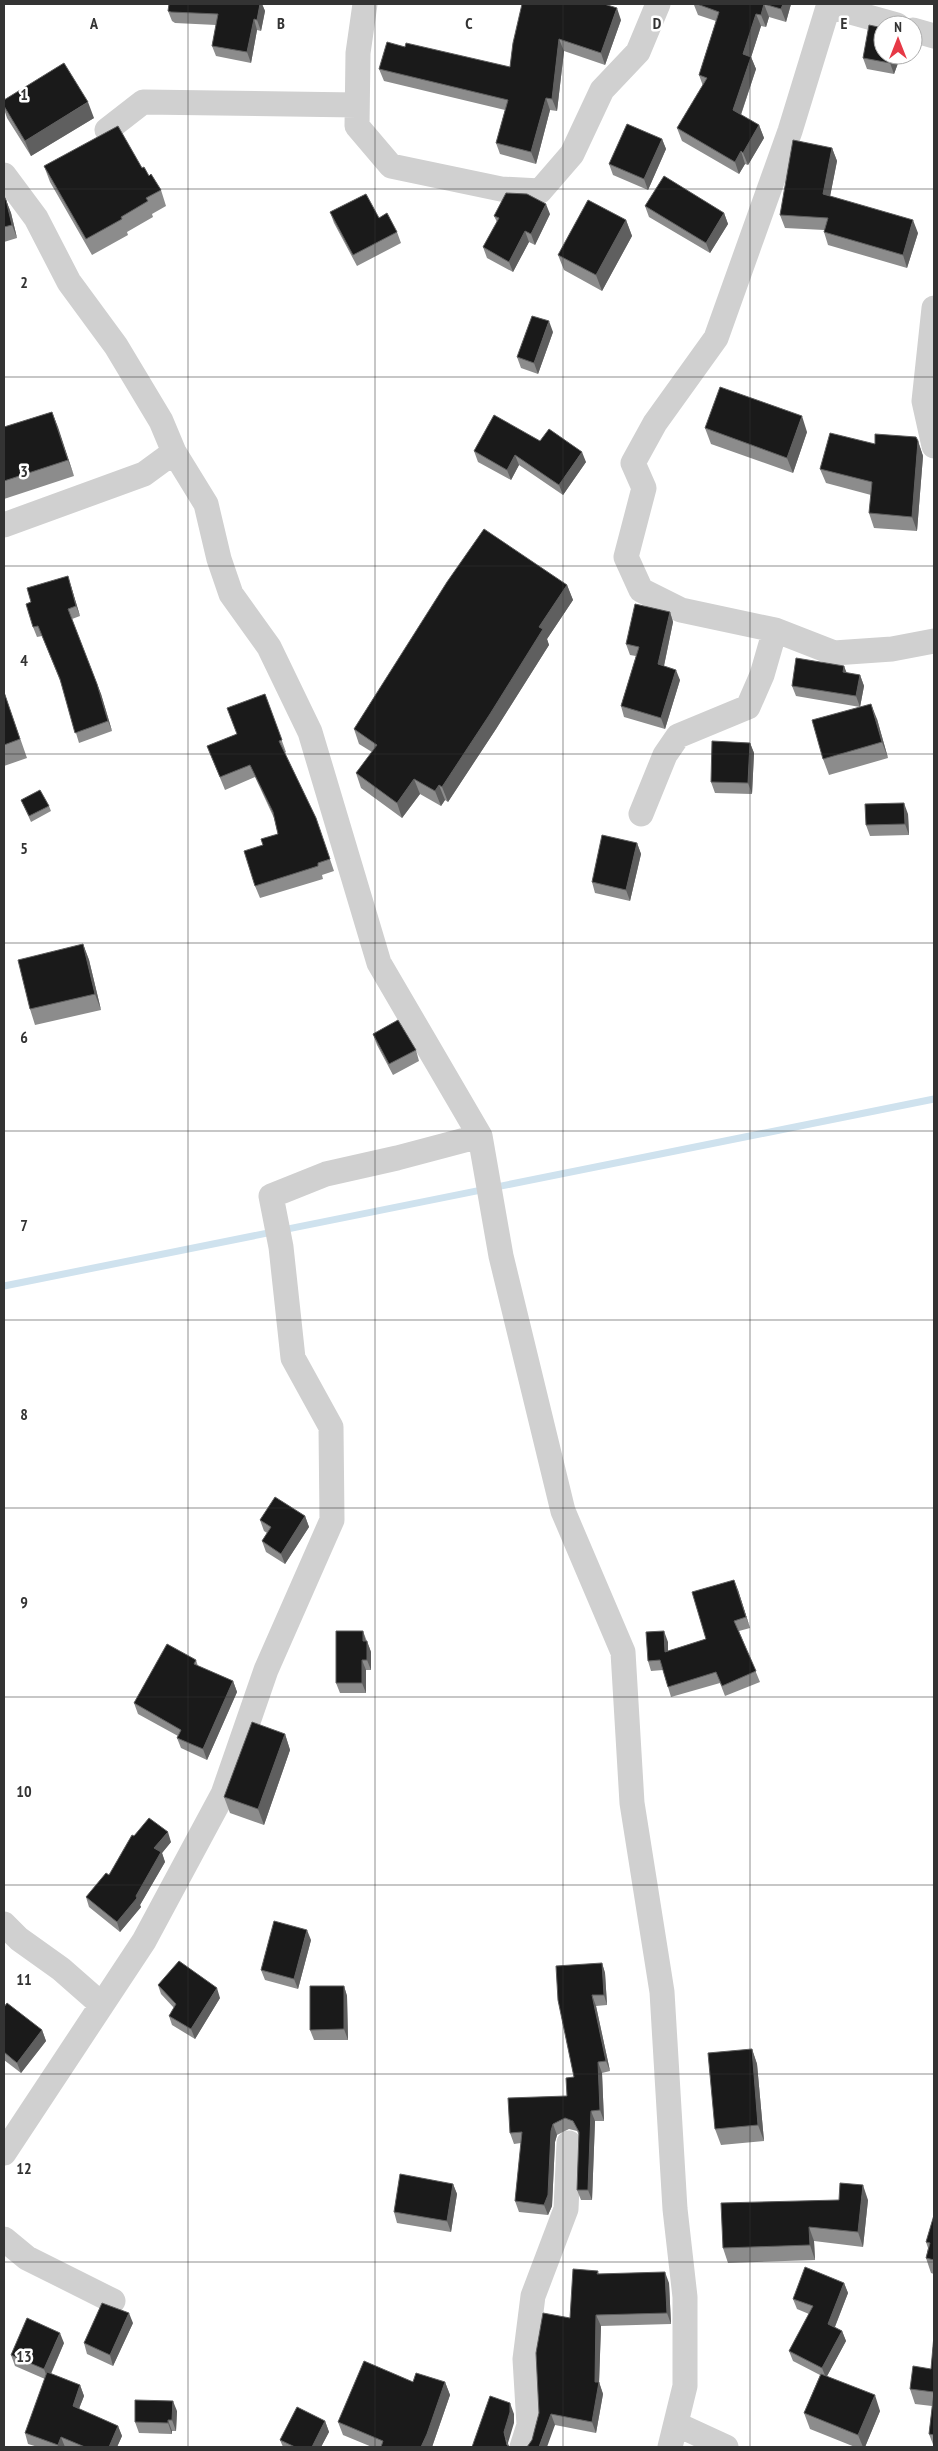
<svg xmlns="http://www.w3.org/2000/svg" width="938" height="2451" font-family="'PT Sans Narrow',sans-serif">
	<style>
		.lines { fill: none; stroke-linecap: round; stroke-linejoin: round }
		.stream { stroke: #cfe2ee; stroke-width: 7 }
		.minor { stroke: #d0d0d0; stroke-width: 25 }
		.wall { fill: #8c8c8c }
		.shaded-wall { fill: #5f5f5f }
		.building { fill: #1a1a1a; stroke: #5f5f5f }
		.grid { fill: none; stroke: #333; stroke-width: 1; stroke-opacity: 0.55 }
		.grid-label { font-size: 16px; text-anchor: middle; font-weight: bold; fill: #333; stroke: #fff; stroke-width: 5; stroke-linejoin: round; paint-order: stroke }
	</style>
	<rect width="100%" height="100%" fill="#fff"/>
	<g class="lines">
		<!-- stream -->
		<path class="stream" d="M 4,1286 L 934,1099"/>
		<!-- minor -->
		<path class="minor" d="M 365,4 L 358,53 L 357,126 L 391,166 L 501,189 L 540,191 L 572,154 L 602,90 L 638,52 L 658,4
			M 829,4 L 790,131 L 716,338 L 655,423 L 633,463 L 644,488 L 626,557 L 641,590 L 681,610 L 775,630 L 834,653 L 892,649 L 934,641
			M 829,6 L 897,25
			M 913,30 L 934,36
			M 107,130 L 143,102 L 357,105
			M 4,175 L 36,218 L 69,282 L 116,346 L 161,421 L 174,452 L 206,504 L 219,559 L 231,594 L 269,647 L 310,732 L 379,963 L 480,1136 L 501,1256 L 563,1511 L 623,1652 L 632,1803 L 662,1992 L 675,2209 L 685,2297 L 685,2386 L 670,2447
			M 934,308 L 924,401 L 934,446
			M 4,525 L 144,474 L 174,452
			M 641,814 L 665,755 L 678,736 L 748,707 L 762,675 L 775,630
			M 4,1924 L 19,1939 L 61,1969 L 102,2005
			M 4,2153 L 144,1941 L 223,1794 L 266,1670 L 332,1520 L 331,1427 L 293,1358 L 281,1247 L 271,1196 L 326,1174 L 397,1158 L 480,1136
			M 4,2239 L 27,2258 L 113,2301
			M 676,2424 L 726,2447
			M 522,2447 L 529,2425 L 525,2359 L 533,2296 L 566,2209 L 569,2143"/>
	</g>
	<!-- wall -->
	<path class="wall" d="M 169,4 L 262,4 L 265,11 L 261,31 L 257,30 L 251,63 L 216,56 L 212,46 L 216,25 L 175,23 L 172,21 L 168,11 Z
		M 691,4 L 791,4 L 786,22 L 769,17 L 766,27 L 761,26 L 751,57 L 756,69 L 741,115 L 759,125 L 764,138 L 748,165 L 745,164 L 739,174 L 682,141 L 677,128 L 703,86 L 699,75 L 716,21 L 698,15 L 694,5 Z
		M 621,20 L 605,65 L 564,51 L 557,111 L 550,110 L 536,164 L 500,154 L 496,143 L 505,110 L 384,81 L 379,69 L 405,47 L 510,67 L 513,43 Z
		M 883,55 L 901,55 L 894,74 L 867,69 L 863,58 Z
		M 4,100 L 94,118 L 31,156 L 7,118 L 4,109 Z
		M 662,139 L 666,149 L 648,190 L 613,175 L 609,164 Z
		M 832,148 L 837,161 L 830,196 L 918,233 L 907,268 L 828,245 L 824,232 L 824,230 L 785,228 L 780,215 Z
		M 44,166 L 142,168 L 161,190 L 166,206 L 152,214 L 153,217 L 127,232 L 128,235 L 92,255 L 50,182 Z
		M 4,196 L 6,200 L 11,213 L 17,238 L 4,242 Z
		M 645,206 L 724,213 L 728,224 L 710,253 L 649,217 Z
		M 330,212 L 379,218 L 397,232 L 401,243 L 357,266 L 334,223 Z
		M 550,214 L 535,245 L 529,242 L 513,272 L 487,258 L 483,247 L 497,222 L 494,216 Z
		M 626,220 L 632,236 L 602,291 L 564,270 L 558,255 Z
		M 553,332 L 538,374 L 521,368 L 517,357 Z
		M 52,412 L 74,476 L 4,499 L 4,427 Z
		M 705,428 L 807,432 L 793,473 L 711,444 Z
		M 540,441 L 586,462 L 563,495 L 519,465 L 511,480 L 478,462 L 474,451 Z
		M 918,441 L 923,456 L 917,531 L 874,528 L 869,513 L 871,495 L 826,483 L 820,469 L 875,444 Z
		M 567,585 L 573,600 L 547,639 L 549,645 L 496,729 L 448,802 L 445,800 L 441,806 L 420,794 L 402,818 L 361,788 L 356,773 L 372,752 L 359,744 L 354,729 Z
		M 71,586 L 80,616 L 72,619 L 101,694 L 112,731 L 79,743 L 61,683 L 42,636 L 37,637 L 33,627 Z
		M 670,612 L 673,622 L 664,666 L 680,680 L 665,729 L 624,717 L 621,706 L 636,656 L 630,655 L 626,644 Z
		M 844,666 L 846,673 L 860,675 L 864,686 L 860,707 L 877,719 L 888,758 L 829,775 L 823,759 L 860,707 L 796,696 L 792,686 Z
		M 4,692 L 27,758 L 4,766 Z
		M 265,694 L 286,752 L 285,753 L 316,818 L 334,871 L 322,875 L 323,879 L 260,898 L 255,886 L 263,845 L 278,834 L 274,818 L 255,777 L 225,790 L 207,746 L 237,734 Z
		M 750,743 L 754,753 L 752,794 L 715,793 L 711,782 Z
		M 21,800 L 49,806 L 51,811 L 31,822 Z
		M 908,814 L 909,835 L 870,836 L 866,825 Z
		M 637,843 L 641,854 L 630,901 L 595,893 L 592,882 Z
		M 83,944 L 89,960 L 101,1010 L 35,1025 L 30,1009 Z
		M 373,1034 L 416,1050 L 419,1061 L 393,1075 L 377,1045 Z
		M 305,1516 L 309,1527 L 285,1564 L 266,1552 L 262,1541 L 267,1533 L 264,1531 L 260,1520 Z
		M 738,1590 L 750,1628 L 739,1631 L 760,1682 L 725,1696 L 720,1683 L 671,1697 L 663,1670 L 651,1671 L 648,1661 L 668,1642 L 668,1651 L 706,1639 Z
		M 363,1631 L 371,1652 L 371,1670 L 366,1670 L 366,1693 L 340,1693 L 336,1683 Z
		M 196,1660 L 198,1666 L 233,1681 L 237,1692 L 207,1760 L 181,1748 L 177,1738 L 178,1736 L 138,1714 L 134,1703 Z
		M 285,1734 L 290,1750 L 264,1825 L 230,1813 L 224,1797 Z
		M 134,1836 L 171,1842 L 162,1853 L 165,1862 L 140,1905 L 141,1907 L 120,1932 L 89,1907 L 86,1897 L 109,1875 Z
		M 311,1940 L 298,1989 L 265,1980 L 261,1970 Z
		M 602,1963 L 605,1973 L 607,2005 L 596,2006 L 610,2071 L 602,2073 L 604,2121 L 595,2121 L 592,2200 L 581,2200 L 577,2190 L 579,2135 L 577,2131 L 569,2129 L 557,2135 L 555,2142 L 552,2206 L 548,2215 L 519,2212 L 515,2201 L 521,2143 L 514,2144 L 510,2133 L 567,2096 L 574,2077 L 558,2000 Z
		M 158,1985 L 220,1998 L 195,2039 L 172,2025 L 169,2016 L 174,2008 L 161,1994 Z
		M 344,1986 L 347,1996 L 348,2040 L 314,2040 L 310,2030 Z
		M 4,2007 L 42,2030 L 46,2041 L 21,2073 L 4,2060 Z
		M 752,2049 L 757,2064 L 764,2141 L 721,2145 L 715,2129 Z
		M 453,2184 L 457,2194 L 451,2232 L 397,2223 L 394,2212 Z
		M 868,2200 L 863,2247 L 814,2241 L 815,2260 L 728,2263 L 723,2248 Z
		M 934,2215 L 934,2274 L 931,2273 L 926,2258 L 928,2248 L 926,2242 Z
		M 598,2271 L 599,2274 L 669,2283 L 671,2324 L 601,2326 L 599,2382 L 603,2394 L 596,2433 L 555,2425 L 527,2447 L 532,2440 L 570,2318 Z
		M 844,2283 L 848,2293 L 835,2327 L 842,2331 L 846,2341 L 827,2376 L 880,2411 L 865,2447 L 855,2447 L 810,2429 L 804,2413 L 820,2375 L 793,2361 L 789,2351 L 809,2314 L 797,2309 L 793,2299 Z
		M 133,2323 L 113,2366 L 87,2354 L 84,2343 Z
		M 934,2335 L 934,2447 L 929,2434 L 932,2406 L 915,2404 L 910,2389 L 931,2369 Z
		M 64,2343 L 51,2374 L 80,2385 L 84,2396 L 79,2409 L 118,2426 L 122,2436 L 117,2447 L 38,2447 L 28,2444 L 25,2433 L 45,2379 L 15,2366 L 11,2355 Z
		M 413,2382 L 445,2382 L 450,2395 L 432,2447 L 372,2447 L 343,2435 L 338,2422 Z
		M 177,2411 L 176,2431 L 172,2431 L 172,2434 L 139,2433 L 135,2422 Z
		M 325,2421 L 329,2432 L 321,2447 L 283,2447 L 280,2440 Z"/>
	<!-- shaded-wall -->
	<path class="shaded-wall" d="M 260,4 L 262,4 L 265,11 L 261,31 L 257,20 Z
		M 764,4 L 769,17 L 766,27 L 761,15 Z
		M 783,4 L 791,4 L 786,22 L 781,9 Z
		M 617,8 L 621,20 L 605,65 L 601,53 Z
		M 756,14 L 761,26 L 748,67 L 743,54 Z
		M 254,19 L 257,30 L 251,63 L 247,52 Z
		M 559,39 L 564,51 L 557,111 L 552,99 Z
		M 893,55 L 901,55 L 894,74 L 890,63 Z
		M 751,57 L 756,69 L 738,123 L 733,110 Z
		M 546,98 L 550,110 L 536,164 L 531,152 Z
		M 88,102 L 94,118 L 31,156 L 25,141 Z
		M 759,125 L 764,138 L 748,165 L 743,153 Z
		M 662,139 L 666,149 L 648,190 L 644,179 Z
		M 832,148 L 837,161 L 828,207 L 823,194 Z
		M 741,151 L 745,164 L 739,174 L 735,162 Z
		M 6,200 L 11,213 L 17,238 L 12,225 Z
		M 546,204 L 550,214 L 535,245 L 531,234 Z
		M 724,213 L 728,224 L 710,253 L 706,243 Z
		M 626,220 L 632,236 L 602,291 L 596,275 Z
		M 913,220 L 918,233 L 907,268 L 903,255 Z
		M 525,231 L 529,242 L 513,272 L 509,262 Z
		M 549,321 L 553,332 L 538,374 L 534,363 Z
		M 52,412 L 58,427 L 74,476 L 68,460 Z
		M 802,416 L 807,432 L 793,473 L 787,458 Z
		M 918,441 L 923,456 L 917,531 L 912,517 Z
		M 582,452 L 586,462 L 563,495 L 559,485 Z
		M 515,455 L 519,465 L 511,480 L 507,470 Z
		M 68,576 L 80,616 L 76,606 Z
		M 567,585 L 573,600 L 547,639 L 549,645 L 496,729 L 448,802 L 442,787 L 539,627 Z
		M 670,612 L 673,622 L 662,675 L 658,664 Z
		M 844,666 L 848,676 L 843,672 Z
		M 676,670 L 680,680 L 665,729 L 661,718 Z
		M 860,675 L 864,686 L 860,707 L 856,696 Z
		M 97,684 L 101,694 L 112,731 L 108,721 Z
		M 871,704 L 877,719 L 888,758 L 882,742 Z
		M 750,743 L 754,753 L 752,794 L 748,783 Z
		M 414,779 L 420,794 L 402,818 L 397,803 Z
		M 439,785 L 445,800 L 441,806 L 435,791 Z
		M 904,803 L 908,814 L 909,835 L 905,824 Z
		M 637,843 L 641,854 L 630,901 L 626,890 Z
		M 83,944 L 89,960 L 101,1010 L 95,994 Z
		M 305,1516 L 309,1527 L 285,1564 L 281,1554 Z
		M 734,1580 L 738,1590 L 750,1628 L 746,1617 Z
		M 363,1631 L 366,1642 L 363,1641 Z
		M 664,1631 L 668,1642 L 668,1662 L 665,1652 Z
		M 367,1641 L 371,1652 L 371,1670 L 367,1660 Z
		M 362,1660 L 366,1670 L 366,1693 L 362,1683 Z
		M 233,1681 L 237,1692 L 207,1760 L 203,1749 Z
		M 285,1734 L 290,1750 L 264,1825 L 258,1809 Z
		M 168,1832 L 171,1842 L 162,1853 L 165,1862 L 140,1905 L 141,1907 L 120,1932 L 117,1922 L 136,1896 L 154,1848 Z
		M 307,1930 L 311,1940 L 298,1989 L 294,1979 Z
		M 602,1963 L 605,1973 L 607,2005 L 604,1995 Z
		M 344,1986 L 347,1996 L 348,2040 L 344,2029 Z
		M 217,1988 L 220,1998 L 195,2039 L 191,2029 Z
		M 592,1995 L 596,2006 L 610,2071 L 606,2061 Z
		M 42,2030 L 46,2041 L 21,2073 L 17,2063 Z
		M 752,2049 L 757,2064 L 764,2141 L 758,2125 Z
		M 598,2062 L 602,2073 L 604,2121 L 600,2110 Z
		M 591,2111 L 595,2121 L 592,2200 L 588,2190 Z
		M 553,2124 L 557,2135 L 555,2142 L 552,2206 L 548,2215 L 544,2205 L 551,2131 Z
		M 453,2184 L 457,2194 L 451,2232 L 447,2221 Z
		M 863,2185 L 868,2200 L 863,2247 L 858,2232 Z
		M 809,2227 L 814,2241 L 815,2260 L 810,2245 Z
		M 665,2272 L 669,2283 L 671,2324 L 667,2313 Z
		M 844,2283 L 848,2293 L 832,2334 L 828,2324 Z
		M 129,2313 L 133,2323 L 113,2366 L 110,2355 Z
		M 596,2315 L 601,2326 L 599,2384 L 599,2382 L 603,2394 L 596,2433 L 592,2422 L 595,2382 Z
		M 842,2331 L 846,2341 L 826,2378 L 822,2368 Z
		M 60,2333 L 64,2343 L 48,2380 L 44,2369 Z
		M 445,2382 L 450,2395 L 432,2447 L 421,2447 Z
		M 80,2385 L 84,2396 L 76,2416 L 73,2406 Z
		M 875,2395 L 880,2411 L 865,2447 L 863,2447 L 858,2435 Z
		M 173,2401 L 177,2411 L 176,2431 L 172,2420 Z
		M 510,2403 L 514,2414 L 514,2423 L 508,2443 L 509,2447 L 508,2447 L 504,2432 Z
		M 551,2414 L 555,2425 L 547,2447 L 539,2447 Z
		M 168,2420 L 172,2431 L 172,2434 L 168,2423 Z
		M 325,2421 L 329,2432 L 321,2447 L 312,2447 Z
		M 118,2426 L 122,2436 L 117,2447 L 109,2447 Z
		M 61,2437 L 65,2447 L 58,2447 L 58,2445 Z"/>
	<!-- building -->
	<path class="building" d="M 169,4 L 260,4 L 257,20 L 254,19 L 247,52 L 212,46 L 218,14 L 171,12 L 168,11 Z
		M 522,4 L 604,4 L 617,8 L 601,53 L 559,39 L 552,99 L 546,98 L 531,152 L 496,143 L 508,100 L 379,69 L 387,42 L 405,47 L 406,43 L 510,67 L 513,43 Z
		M 697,4 L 783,4 L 781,9 L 764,4 L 761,15 L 756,14 L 743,54 L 751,57 L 733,110 L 759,125 L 743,153 L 741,151 L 735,162 L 677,128 L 707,78 L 699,75 L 719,12 Z
		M 869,25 L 883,28 L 883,55 L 893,55 L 890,63 L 863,58 Z
		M 64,63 L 88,102 L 25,141 L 4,106 L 4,100 Z
		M 627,124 L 662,139 L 644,179 L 609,164 Z
		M 118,126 L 142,168 L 144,167 L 149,176 L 151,174 L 161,190 L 146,198 L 148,201 L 121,217 L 122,219 L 86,239 L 44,166 Z
		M 793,140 L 832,148 L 823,194 L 913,220 L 903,255 L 824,232 L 828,218 L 780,215 Z
		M 664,176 L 724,213 L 706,243 L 645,206 Z
		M 506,193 L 527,194 L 546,204 L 531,234 L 525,231 L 509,262 L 483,247 L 499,218 L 494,216 Z
		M 366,194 L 379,218 L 387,213 L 397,232 L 353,255 L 330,212 Z
		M 4,196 L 6,200 L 12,225 L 4,227 Z
		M 588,200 L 626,220 L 596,275 L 558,255 Z
		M 532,316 L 549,321 L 534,363 L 517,357 Z
		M 720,387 L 802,416 L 787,458 L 705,428 Z
		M 52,412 L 68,460 L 4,481 L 4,427 Z
		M 494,415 L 540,441 L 549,429 L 582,452 L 559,485 L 515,455 L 507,470 L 474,451 Z
		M 830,433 L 875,444 L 875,434 L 916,437 L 918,441 L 912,517 L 869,513 L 872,482 L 820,469 Z
		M 484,529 L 567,585 L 539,627 L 543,629 L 490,714 L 442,787 L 439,785 L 435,791 L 414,779 L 397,803 L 356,773 L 377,745 L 354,729 L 447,582 Z
		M 68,576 L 76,606 L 68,609 L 97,684 L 108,721 L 75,733 L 60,679 L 38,626 L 33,627 L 26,604 L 31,602 L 27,588 Z
		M 635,604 L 670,612 L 658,664 L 676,670 L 661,718 L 621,706 L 639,647 L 626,644 Z
		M 796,658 L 844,666 L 843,672 L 860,675 L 856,696 L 792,686 Z
		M 4,692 L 20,739 L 4,745 Z
		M 265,694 L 282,740 L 279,741 L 316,818 L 330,859 L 318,863 L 318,866 L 255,886 L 244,851 L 263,845 L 261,839 L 278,834 L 273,812 L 250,765 L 220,777 L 207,746 L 237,734 L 227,708 Z
		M 871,704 L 882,742 L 823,759 L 812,720 Z
		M 712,741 L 750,743 L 748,783 L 711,782 Z
		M 40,790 L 49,806 L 29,816 L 21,800 Z
		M 904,803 L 905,824 L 866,825 L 865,804 Z
		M 602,835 L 637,843 L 626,890 L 592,882 Z
		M 83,944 L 95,994 L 30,1009 L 18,960 Z
		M 398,1020 L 416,1050 L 389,1064 L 373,1034 Z
		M 275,1497 L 305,1516 L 281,1554 L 262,1541 L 271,1527 L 260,1520 Z
		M 734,1580 L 746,1617 L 734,1621 L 756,1671 L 722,1686 L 716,1672 L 668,1687 L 660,1660 L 648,1661 L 646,1632 L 664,1631 L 665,1652 L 706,1639 L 692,1592 Z
		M 336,1631 L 363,1631 L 363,1641 L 367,1641 L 367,1660 L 362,1660 L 362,1683 L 336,1683 Z
		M 167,1644 L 196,1660 L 194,1664 L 233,1681 L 203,1749 L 177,1738 L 181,1730 L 134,1703 Z
		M 252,1722 L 285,1734 L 258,1809 L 224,1797 Z
		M 149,1818 L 168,1832 L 154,1848 L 161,1852 L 136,1896 L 137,1898 L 117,1922 L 86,1897 L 106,1873 L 109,1875 L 132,1835 L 134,1836 Z
		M 274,1921 L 307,1930 L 294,1979 L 261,1970 Z
		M 179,1961 L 217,1988 L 191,2029 L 169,2016 L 176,2004 L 158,1985 Z
		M 602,1963 L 604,1995 L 592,1995 L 606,2061 L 598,2062 L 600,2110 L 591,2111 L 588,2190 L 577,2190 L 579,2132 L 573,2121 L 565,2118 L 553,2124 L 551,2131 L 548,2195 L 544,2205 L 515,2201 L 522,2132 L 510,2133 L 508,2098 L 567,2096 L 566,2078 L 574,2077 L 558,2000 L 556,1966 Z
		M 310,1986 L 344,1986 L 344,2029 L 310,2030 Z
		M 7,2003 L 42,2030 L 17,2063 L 4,2052 L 4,2007 Z
		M 752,2049 L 758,2125 L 715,2129 L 708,2053 Z
		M 400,2174 L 453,2184 L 447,2221 L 394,2212 Z
		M 840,2183 L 863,2185 L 858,2232 L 809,2227 L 810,2245 L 723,2248 L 721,2203 L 839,2200 Z
		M 934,2215 L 934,2260 L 926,2258 L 930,2243 L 926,2242 Z
		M 805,2267 L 844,2283 L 828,2324 L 842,2331 L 822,2368 L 789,2351 L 813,2306 L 793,2299 Z
		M 573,2269 L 598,2271 L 597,2274 L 665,2272 L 667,2313 L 596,2315 L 595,2382 L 599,2382 L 592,2422 L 551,2414 L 539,2447 L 525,2447 L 527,2447 L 532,2440 L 539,2413 L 536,2353 L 543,2313 L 570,2318 Z
		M 102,2303 L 129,2313 L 110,2355 L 84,2343 Z
		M 27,2318 L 60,2333 L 44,2369 L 11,2355 Z
		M 934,2335 L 934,2435 L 929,2434 L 934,2392 L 910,2389 L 913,2366 L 931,2369 Z
		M 364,2361 L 413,2382 L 416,2373 L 445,2382 L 427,2434 L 421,2447 L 381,2447 L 383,2441 L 338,2422 Z
		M 47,2372 L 80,2385 L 73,2406 L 118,2426 L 109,2447 L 85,2447 L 61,2437 L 58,2445 L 25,2433 Z
		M 821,2374 L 875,2395 L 858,2435 L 804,2413 Z
		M 490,2396 L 510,2403 L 510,2412 L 504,2432 L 507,2445 L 510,2447 L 472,2447 Z
		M 135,2400 L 173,2401 L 172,2420 L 168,2420 L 168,2423 L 135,2422 Z
		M 297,2407 L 325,2421 L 312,2447 L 295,2447 L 280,2440 Z"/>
	<!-- grid -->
	<path class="grid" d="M 188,4 L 188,2447M 375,4 L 375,2447M 563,4 L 563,2447M 750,4 L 750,2447M 4,189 L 934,189M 4,377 L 934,377M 4,566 L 934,566M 4,754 L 934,754M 4,943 L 934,943M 4,1131 L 934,1131M 4,1320 L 934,1320M 4,1508 L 934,1508M 4,1697 L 934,1697M 4,1885 L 934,1885M 4,2074 L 934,2074M 4,2262 L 934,2262"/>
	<g class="grid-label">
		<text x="94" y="29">A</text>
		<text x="281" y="29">B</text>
		<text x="469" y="29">C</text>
		<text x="657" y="29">D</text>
		<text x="844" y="29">E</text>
		<text x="24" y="100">1</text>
		<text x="24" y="288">2</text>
		<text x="24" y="477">3</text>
		<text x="24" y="666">4</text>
		<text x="24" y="854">5</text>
		<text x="24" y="1043">6</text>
		<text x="24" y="1231">7</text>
		<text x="24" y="1420">8</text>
		<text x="24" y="1608">9</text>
		<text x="24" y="1797">10</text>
		<text x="24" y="1985">11</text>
		<text x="24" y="2174">12</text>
		<text x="24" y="2362">13</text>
	</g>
	<!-- border -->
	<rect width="938" height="2451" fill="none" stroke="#333333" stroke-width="10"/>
	<!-- north arrow -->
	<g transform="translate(898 40)"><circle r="24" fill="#ffffff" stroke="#adadad"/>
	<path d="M0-4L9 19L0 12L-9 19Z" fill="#e63946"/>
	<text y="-8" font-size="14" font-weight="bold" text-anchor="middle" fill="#333333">N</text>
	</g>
</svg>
